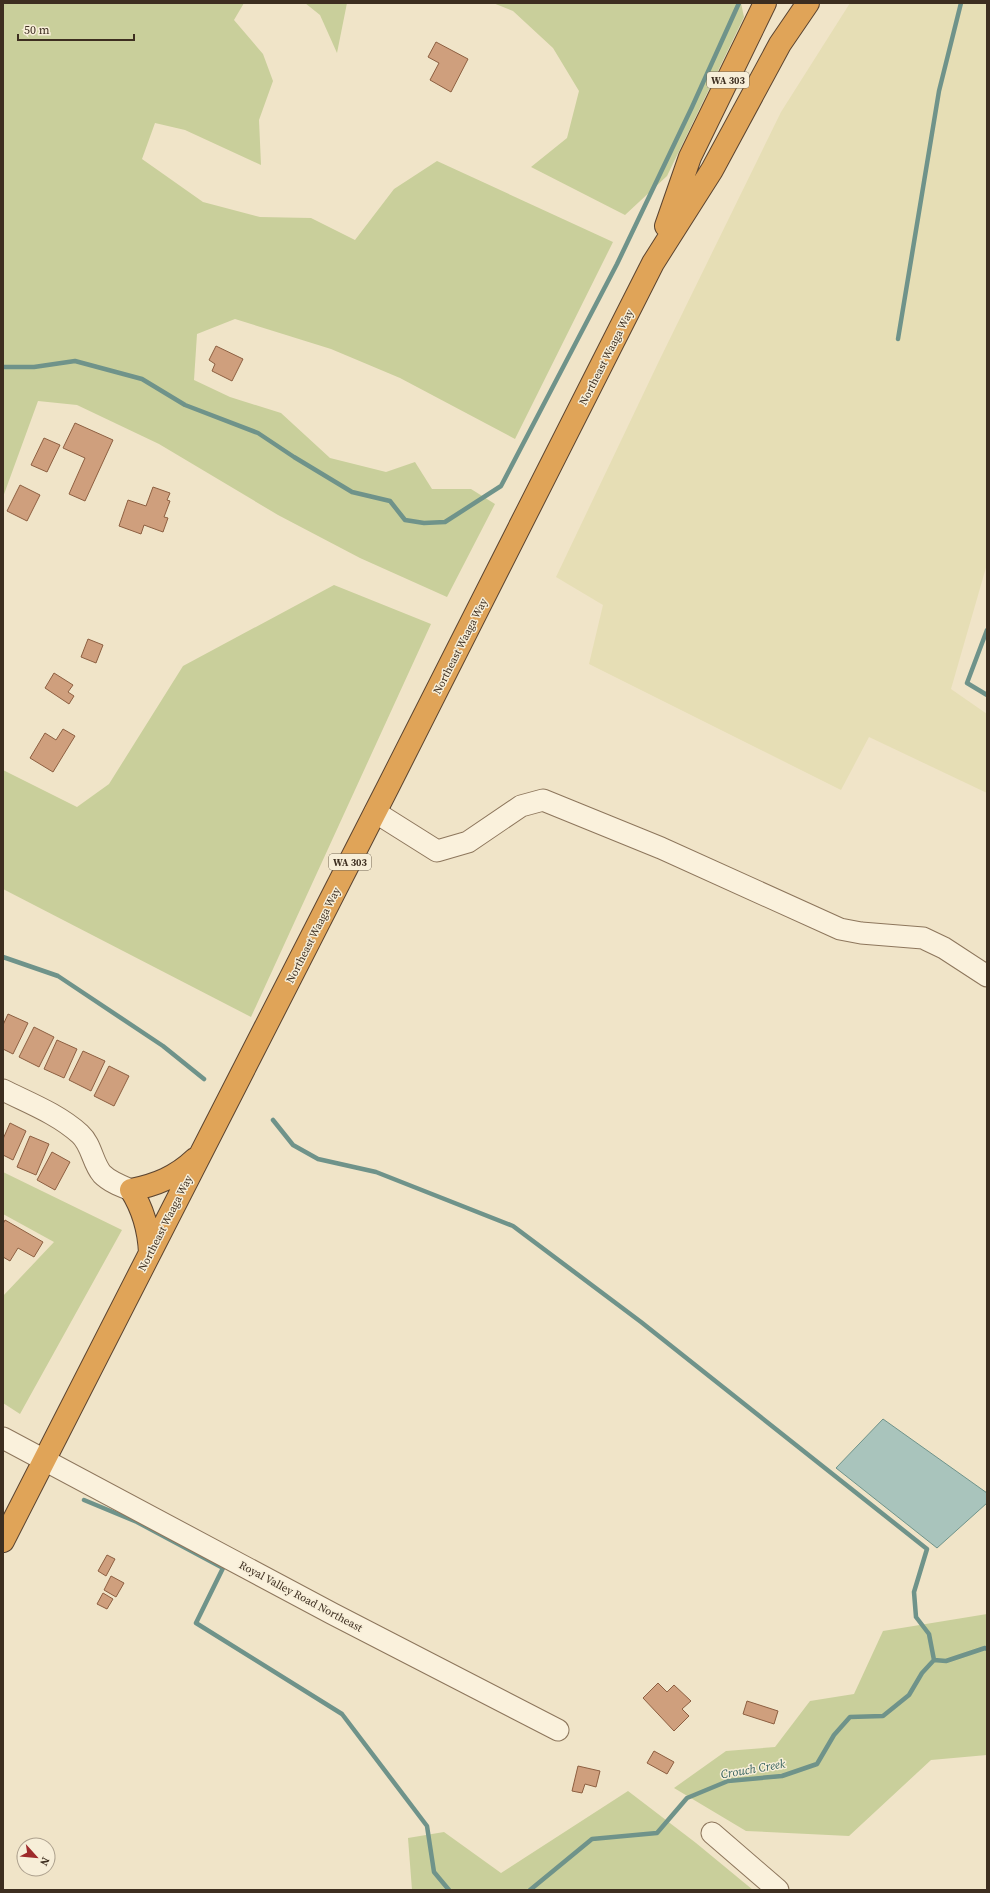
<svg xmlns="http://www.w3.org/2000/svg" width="990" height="1893" font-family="'Source Serif 4',serif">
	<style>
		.farmland { fill: #e6deb5 }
		.green { fill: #c9cf9b }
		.water { fill: #a9c4bc; stroke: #6f938a }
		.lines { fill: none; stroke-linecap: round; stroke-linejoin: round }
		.stream { stroke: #6f938a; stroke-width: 4.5 }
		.building { fill: #cf9f7d; stroke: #8d5f41 }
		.minor-casing { stroke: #8d765c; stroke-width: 23 }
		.highway-casing { stroke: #5b4430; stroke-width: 24 }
		.minor { stroke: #faf1dc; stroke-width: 21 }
		.highway { stroke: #e0a458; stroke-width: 22 }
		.labels { text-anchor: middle; stroke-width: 3; stroke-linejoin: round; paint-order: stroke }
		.shield { fill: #f7eed8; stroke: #756857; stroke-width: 1 }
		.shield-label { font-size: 10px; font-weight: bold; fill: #3d2e20 }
		.street-label { font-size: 11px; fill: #3d2e20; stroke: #f7eed8 }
		.water-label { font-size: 12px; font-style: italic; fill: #2f5d5a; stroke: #f7eed8 }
	</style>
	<rect width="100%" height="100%" fill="#f0e4c8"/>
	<!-- farmland -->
	<path class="farmland" d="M 850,3 L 987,3 L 987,564 L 951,689 L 987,714 L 987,793 L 869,737 L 841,790 L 589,664 L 603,605 L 556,577 L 659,361 L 781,112 Z"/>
	<!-- green -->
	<path class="green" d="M 3,3 L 244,3 L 234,20 L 263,54 L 273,81 L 259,120 L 261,165 L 185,130 L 155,123 L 142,159 L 203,202 L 260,217 L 311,218 L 355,240 L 394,189 L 437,161 L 613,242 L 515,439 L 400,378 L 331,349 L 235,319 L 197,334 L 194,380 L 230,397 L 281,413 L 330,458 L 386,472 L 415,462 L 432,489 L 471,489 L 495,504 L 447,597 L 360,558 L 278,515 L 159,444 L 77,405 L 38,401 L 3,497 Z
		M 305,3 L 347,3 L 337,53 L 320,15 Z
		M 493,3 L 741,3 L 744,17 L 667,176 L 625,215 L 531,167 L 567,138 L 579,91 L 553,48 L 513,11 Z
		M 334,585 L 431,624 L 251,1017 L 3,889 L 3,770 L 77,807 L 109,784 L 183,666 Z
		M 3,1172 L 122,1230 L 20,1414 L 3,1403 L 3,1296 L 54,1242 L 3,1214 Z
		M 987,1614 L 987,1755 L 931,1760 L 849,1836 L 746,1831 L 674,1788 L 726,1751 L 775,1747 L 810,1701 L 854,1694 L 883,1631 Z
		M 628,1791 L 696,1843 L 753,1890 L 412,1890 L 408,1838 L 444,1832 L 501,1873 Z"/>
	<!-- water -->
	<path class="water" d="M 883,1419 L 987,1493 L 987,1503 L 937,1548 L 836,1468 Z"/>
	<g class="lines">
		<!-- stream -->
		<path class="stream" d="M 898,339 L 939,91 L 961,3
			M 3,367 L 34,367 L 75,361 L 142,379 L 185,405 L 258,433 L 294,457 L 352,492 L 390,501 L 405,520 L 424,523 L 445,522 L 501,486 L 617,264 L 692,107 L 739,3
			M 987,630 L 967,683 L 987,695
			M 3,957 L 58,976 L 163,1046 L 204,1079
			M 273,1120 L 293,1145 L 318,1159 L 376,1172 L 513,1226 L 641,1322 L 927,1549 L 914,1592 L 916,1617 L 929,1634 L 934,1660
			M 84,1500 L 137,1522 L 223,1568 L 196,1623 L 342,1714 L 427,1826 L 434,1872 L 449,1890
			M 530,1890 L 592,1839 L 657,1833 L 687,1798 L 728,1781 L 782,1776 L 817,1764 L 834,1735 L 850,1717 L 883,1716 L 909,1695 L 922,1673 L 934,1660 L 946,1661 L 985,1648 L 987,1649"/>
	</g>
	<!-- building -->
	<path class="building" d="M 436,42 L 468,59 L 451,92 L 430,80 L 439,63 L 428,57 Z
		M 216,346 L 243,359 L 232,381 L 212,371 L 215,364 L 209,360 Z
		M 75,423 L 113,440 L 85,501 L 69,494 L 85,458 L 63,448 Z
		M 44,438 L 60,445 L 47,472 L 31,465 Z
		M 20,485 L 40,495 L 27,521 L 7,511 Z
		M 153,487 L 170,493 L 167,500 L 170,501 L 164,517 L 168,518 L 163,532 L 144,525 L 141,534 L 119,526 L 128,500 L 146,506 Z
		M 88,639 L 103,645 L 96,663 L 81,657 Z
		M 54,673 L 73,685 L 68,692 L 74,696 L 69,704 L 45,688 Z
		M 63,729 L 75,736 L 53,772 L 30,758 L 45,733 L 56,740 Z
		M 8,1014 L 28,1023 L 13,1054 L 3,1049 L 3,1025 Z
		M 34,1027 L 54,1037 L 39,1067 L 19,1057 Z
		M 57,1040 L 77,1049 L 64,1078 L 44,1069 Z
		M 83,1051 L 105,1061 L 91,1091 L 69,1080 Z
		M 109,1066 L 129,1076 L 114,1106 L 94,1096 Z
		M 10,1123 L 26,1131 L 13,1160 L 3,1155 L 3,1139 Z
		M 30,1136 L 49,1144 L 36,1175 L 17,1167 Z
		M 52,1152 L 70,1162 L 55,1190 L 37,1180 Z
		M 5,1220 L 43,1242 L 34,1257 L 18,1248 L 10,1261 L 3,1257 L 3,1224 Z
		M 107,1555 L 115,1559 L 106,1576 L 98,1571 Z
		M 111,1576 L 124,1583 L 116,1597 L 104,1590 Z
		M 103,1593 L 113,1599 L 107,1609 L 97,1604 Z
		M 658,1683 L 667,1692 L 674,1685 L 691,1701 L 682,1709 L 689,1716 L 674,1731 L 643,1698 Z
		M 747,1701 L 778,1711 L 774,1724 L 743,1714 Z
		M 654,1751 L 674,1762 L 667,1774 L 647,1763 Z
		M 578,1766 L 600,1771 L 596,1787 L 585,1784 L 582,1793 L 572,1791 Z"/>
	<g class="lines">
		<defs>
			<path id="minor" d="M 375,812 L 437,851 L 468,842 L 521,806 L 543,800 L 661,848 L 840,929 L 861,933 L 923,938 L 944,948 L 987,976
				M 3,1090 C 29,1103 58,1114 80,1134 C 92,1145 92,1162 102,1174 C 110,1182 121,1186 131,1190
				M 3,1438 L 333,1614 L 558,1730
				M 712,1833 L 778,1890"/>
			<path id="highway" d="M 666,226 L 690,157 L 765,3
				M 150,1253 C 149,1231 143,1209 131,1190 C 156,1185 176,1177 195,1159
				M 3,1541 L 389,785 L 653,263 L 712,170 L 780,44 L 808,3"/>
		</defs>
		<!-- minor casing -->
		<use href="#minor" class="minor-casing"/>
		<!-- highway casing -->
		<use href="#highway" class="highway-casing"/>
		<!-- minor -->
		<use href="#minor" class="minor"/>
		<!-- highway -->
		<use href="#highway" class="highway"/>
	</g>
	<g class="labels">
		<!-- shield labels -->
		<g class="shield">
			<rect x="707" y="72" width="42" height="16" rx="3"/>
			<rect x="329" y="854" width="42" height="16" rx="3"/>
		</g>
		<g class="shield-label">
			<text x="728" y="84">WA 303</text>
			<text x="350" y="866">WA 303</text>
		</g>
		<!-- street labels -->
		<g class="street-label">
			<text transform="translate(606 357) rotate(-63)" y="4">Northeast Waaga Way</text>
			<text transform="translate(460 646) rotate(-63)" y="4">Northeast Waaga Way</text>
			<text transform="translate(313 935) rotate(-63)" y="4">Northeast Waaga Way</text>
			<text transform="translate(165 1223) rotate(-63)" y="4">Northeast Waaga Way</text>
			<text transform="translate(301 1596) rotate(28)" y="4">Royal Valley Road Northeast</text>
		</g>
		<!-- water labels -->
		<g class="water-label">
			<text transform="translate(753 1769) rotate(-10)" y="4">Crouch Creek</text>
		</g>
	</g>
	<!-- border -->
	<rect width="990" height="1893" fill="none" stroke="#3d2e20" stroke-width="8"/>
	<!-- north arrow -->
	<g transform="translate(36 1857) rotate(117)"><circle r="19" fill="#f7eed8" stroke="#ada18e"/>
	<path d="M0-3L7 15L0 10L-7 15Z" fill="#9e2a2b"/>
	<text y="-6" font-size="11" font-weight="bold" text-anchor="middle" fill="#3d2e20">N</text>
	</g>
	<!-- scale -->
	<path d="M18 34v6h116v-6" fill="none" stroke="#3d2e20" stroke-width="2"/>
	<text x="24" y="34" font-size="12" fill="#3d2e20" stroke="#f7eed8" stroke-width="3" paint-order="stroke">50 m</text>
</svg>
